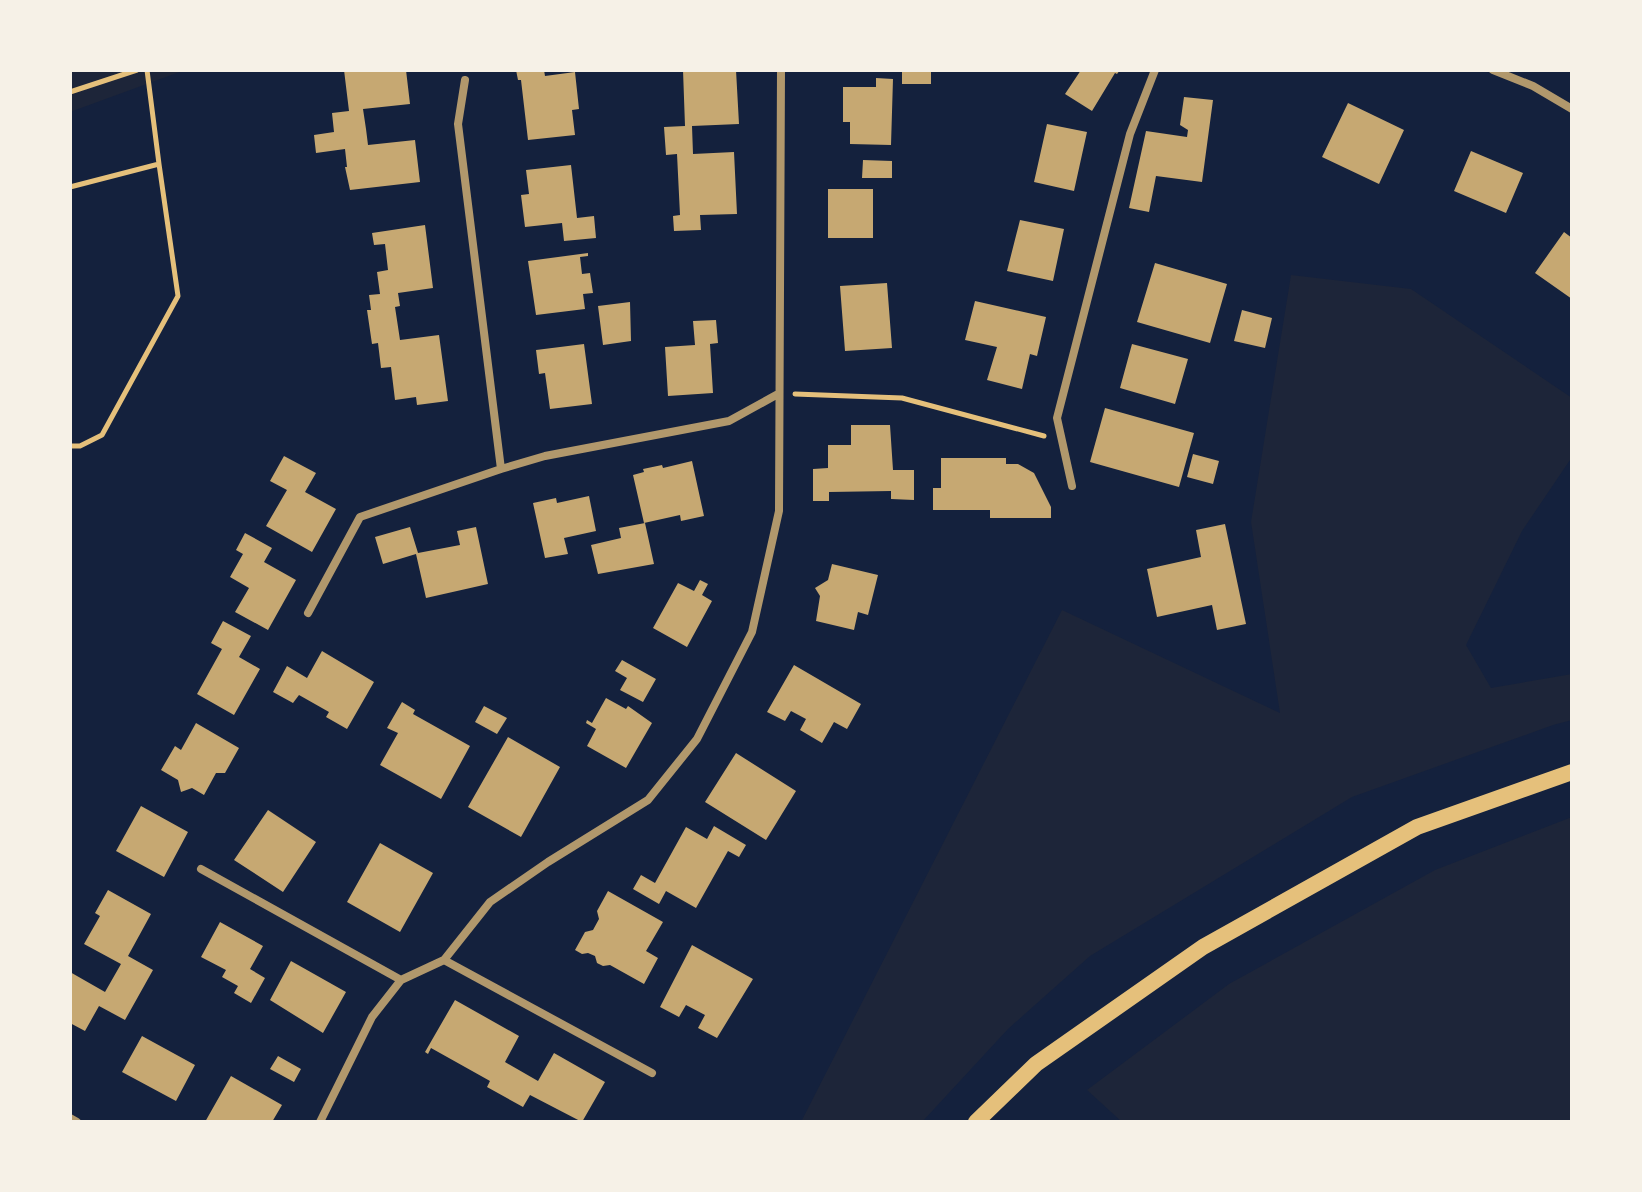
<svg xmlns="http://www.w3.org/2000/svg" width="1642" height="1192" font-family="'IBM Plex Sans',sans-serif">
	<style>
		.green { fill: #1d2539 }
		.building { fill: #c6a872 }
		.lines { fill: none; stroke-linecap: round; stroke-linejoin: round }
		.path { stroke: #e5c07b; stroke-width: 5 }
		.minor { stroke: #b1986c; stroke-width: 8 }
		.secondary { stroke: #e5c07b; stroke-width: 16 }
	</style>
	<rect width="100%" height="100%" fill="#14213d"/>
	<!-- green -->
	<path class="green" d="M 70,70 L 185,70 L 70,112 Z
		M 1291,275 L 1411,289 L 1572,398 L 1572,457 L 1522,531 L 1466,645 L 1491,688 L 1572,674 L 1572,720 L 1553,725 L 1352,797 L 1090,956 L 1008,1029 L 922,1122 L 801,1122 L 1062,610 L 1280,713 L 1251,522 Z
		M 1572,817 L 1572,1122 L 1122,1122 L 1087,1090 L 1229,984 L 1435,870 Z"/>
	<!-- building -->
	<path class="building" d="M 344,70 L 406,70 L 410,104 L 363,109 L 366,129 L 368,145 L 415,140 L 420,182 L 350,190 L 345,167 L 347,167 L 345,149 L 316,153 L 314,135 L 334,132 L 332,113 L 349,111 Z
		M 516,70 L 544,70 L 545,76 L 575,72 L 579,109 L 572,110 L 575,135 L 528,140 L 521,80 L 518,80 Z
		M 683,70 L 736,70 L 739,124 L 692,126 L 693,154 L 734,152 L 737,214 L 700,215 L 701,230 L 674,231 L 673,216 L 680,215 L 677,154 L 666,155 L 664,127 L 685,126 Z
		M 902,70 L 931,70 L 931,84 L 902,84 Z
		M 1081,70 L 1120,70 L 1117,74 L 1115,73 L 1092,111 L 1065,94 Z
		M 876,78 L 893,79 L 891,145 L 850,144 L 850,122 L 843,122 L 843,87 L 876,87 Z
		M 1184,97 L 1213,100 L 1202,182 L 1156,176 L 1149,212 L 1129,208 L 1146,131 L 1187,137 L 1188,130 L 1180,125 Z
		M 1348,103 L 1404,130 L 1379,184 L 1322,157 Z
		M 1047,124 L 1087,132 L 1074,191 L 1034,182 Z
		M 1471,151 L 1523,173 L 1506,213 L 1454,191 Z
		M 863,160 L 892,161 L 892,178 L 862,178 Z
		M 571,165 L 577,218 L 594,216 L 596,238 L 564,241 L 562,223 L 525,227 L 521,195 L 529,194 L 526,170 Z
		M 828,189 L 873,189 L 873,238 L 828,238 Z
		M 1020,220 L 1064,229 L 1053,281 L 1007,271 Z
		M 425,225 L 433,288 L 398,293 L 400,306 L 395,307 L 400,340 L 439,335 L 448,401 L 417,405 L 416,397 L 395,400 L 391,367 L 381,368 L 378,343 L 372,344 L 367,310 L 371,310 L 369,295 L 380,294 L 377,272 L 388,270 L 385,244 L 374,245 L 372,233 Z
		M 1564,232 L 1572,238 L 1572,299 L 1535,273 Z
		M 588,253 L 588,256 L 580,257 L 582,274 L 590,273 L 593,293 L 583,294 L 585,309 L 536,315 L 528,261 Z
		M 1155,263 L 1227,284 L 1210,343 L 1137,322 Z
		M 887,283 L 892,348 L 845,351 L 840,286 Z
		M 975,301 L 1046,317 L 1037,356 L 1030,354 L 1022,389 L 987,380 L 997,347 L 965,340 Z
		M 630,302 L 631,341 L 603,345 L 598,306 Z
		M 1242,310 L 1272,318 L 1265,348 L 1234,341 Z
		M 716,320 L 718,343 L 710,344 L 713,393 L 668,396 L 665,347 L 695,345 L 693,321 Z
		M 584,344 L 592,404 L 550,409 L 545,373 L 539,374 L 536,350 Z
		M 1132,344 L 1188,359 L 1175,404 L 1120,388 Z
		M 1105,408 L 1194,433 L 1179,487 L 1090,462 Z
		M 851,425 L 890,425 L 893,470 L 914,470 L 914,500 L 891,499 L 891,491 L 829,492 L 829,501 L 813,501 L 813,469 L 828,468 L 828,445 L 851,445 Z
		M 1193,454 L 1219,461 L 1213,484 L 1187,477 Z
		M 284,456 L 316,473 L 305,492 L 336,509 L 312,552 L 266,526 L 287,490 L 270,481 Z
		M 941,458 L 1006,458 L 1006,464 L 1018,464 L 1034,473 L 1051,507 L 1051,518 L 990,518 L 990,510 L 933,510 L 933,488 L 941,488 Z
		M 692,461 L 704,516 L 681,521 L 680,515 L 644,523 L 633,475 L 644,472 L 643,469 L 662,465 L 663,468 Z
		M 589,496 L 596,531 L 564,538 L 568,554 L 545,558 L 533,503 L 556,498 L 557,503 Z
		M 645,523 L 654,564 L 598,574 L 591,545 L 621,538 L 619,528 Z
		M 1225,524 L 1246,624 L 1217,630 L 1212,605 L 1157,617 L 1147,569 L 1201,557 L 1196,530 Z
		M 410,527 L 418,553 L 460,545 L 457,531 L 476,527 L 488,584 L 426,598 L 416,554 L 383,564 L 375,537 Z
		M 245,533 L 272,548 L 264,562 L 296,580 L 268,630 L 235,612 L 249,588 L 230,577 L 243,554 L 236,550 Z
		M 832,564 L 878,575 L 868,615 L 858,612 L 854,630 L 816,621 L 820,596 L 815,588 L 828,580 Z
		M 700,580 L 708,584 L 702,595 L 712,601 L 687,647 L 653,628 L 678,583 L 694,591 Z
		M 223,621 L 251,636 L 239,657 L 260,669 L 234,715 L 197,694 L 222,649 L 211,643 Z
		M 322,651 L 374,682 L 347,729 L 326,717 L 329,712 L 299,695 L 293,703 L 273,692 L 287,666 L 307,678 Z
		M 622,660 L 656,679 L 643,702 L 620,690 L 627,678 L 615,671 Z
		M 794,665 L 861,704 L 847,729 L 834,722 L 822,743 L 800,730 L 806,719 L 791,711 L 785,721 L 767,712 Z
		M 606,698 L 626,709 L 628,706 L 652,723 L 626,768 L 587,746 L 596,729 L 586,723 L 587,720 L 592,723 Z
		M 402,702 L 415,710 L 413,714 L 470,746 L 441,799 L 380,765 L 398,733 L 387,728 Z
		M 484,706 L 507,718 L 497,734 L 475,722 Z
		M 196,723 L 239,748 L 225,773 L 216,773 L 204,795 L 192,788 L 181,792 L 178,780 L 161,770 L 175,746 L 181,750 Z
		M 508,737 L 560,767 L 521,837 L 468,807 Z
		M 736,753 L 796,791 L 766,840 L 705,802 Z
		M 141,806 L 188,832 L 164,877 L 116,851 Z
		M 268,810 L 316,842 L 283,892 L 234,860 Z
		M 714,826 L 746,845 L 739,857 L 728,851 L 696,908 L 666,891 L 659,904 L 633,889 L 641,875 L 655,883 L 686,827 L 707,839 Z
		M 380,843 L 433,873 L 400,932 L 347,902 Z
		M 108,890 L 151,914 L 128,956 L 153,970 L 125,1020 L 99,1006 L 85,1031 L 70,1023 L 70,972 L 105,992 L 121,964 L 84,944 L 100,916 L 95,913 Z
		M 608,891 L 663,922 L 646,951 L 658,958 L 644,984 L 610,965 L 603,966 L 597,963 L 595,956 L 588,953 L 582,954 L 575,950 L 585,932 L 593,930 L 599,919 L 597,911 Z
		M 220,922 L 263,946 L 250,969 L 265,978 L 251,1003 L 234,993 L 238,986 L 222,977 L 226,970 L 201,957 Z
		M 692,945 L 753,979 L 717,1038 L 698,1028 L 705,1015 L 686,1005 L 679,1017 L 660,1007 Z
		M 291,961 L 346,992 L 323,1033 L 270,1000 Z
		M 455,1000 L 519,1036 L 505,1062 L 538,1081 L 554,1053 L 605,1082 L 582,1122 L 530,1095 L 523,1107 L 487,1087 L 490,1081 L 431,1048 L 428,1054 L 425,1052 Z
		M 142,1036 L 195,1065 L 176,1101 L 122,1072 Z
		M 278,1056 L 301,1069 L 294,1082 L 270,1069 Z
		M 231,1076 L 282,1105 L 272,1122 L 205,1122 Z"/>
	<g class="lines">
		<!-- path -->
		<path class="path" d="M 147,70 L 159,164
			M 70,92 L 137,70
			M 70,187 L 159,164 L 178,296 L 102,435 L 80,446 L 70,446
			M 795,394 L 902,398 L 1044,436"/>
		<!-- minor -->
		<path class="minor" d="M 1493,70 L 1533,86 L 1572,109
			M 465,80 L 458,124 L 501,469
			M 1072,486 L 1057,418 L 1130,134 L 1155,70
			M 308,613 L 360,517 L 501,469 L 545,456 L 729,421 L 778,394
			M 201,869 L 401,980
			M 444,960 L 652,1073
			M 70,1118 L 77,1122
			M 320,1122 L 372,1017 L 401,980 L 444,960 L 490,902 L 548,862 L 648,800 L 697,739 L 752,632 L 779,511 L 781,70"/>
		<!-- secondary -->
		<path class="secondary" d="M 976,1122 L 1036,1064 L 1203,947 L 1417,827 L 1572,772"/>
	</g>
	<!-- border -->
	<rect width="1642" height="1192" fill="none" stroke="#f6f1e7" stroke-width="144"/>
</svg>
